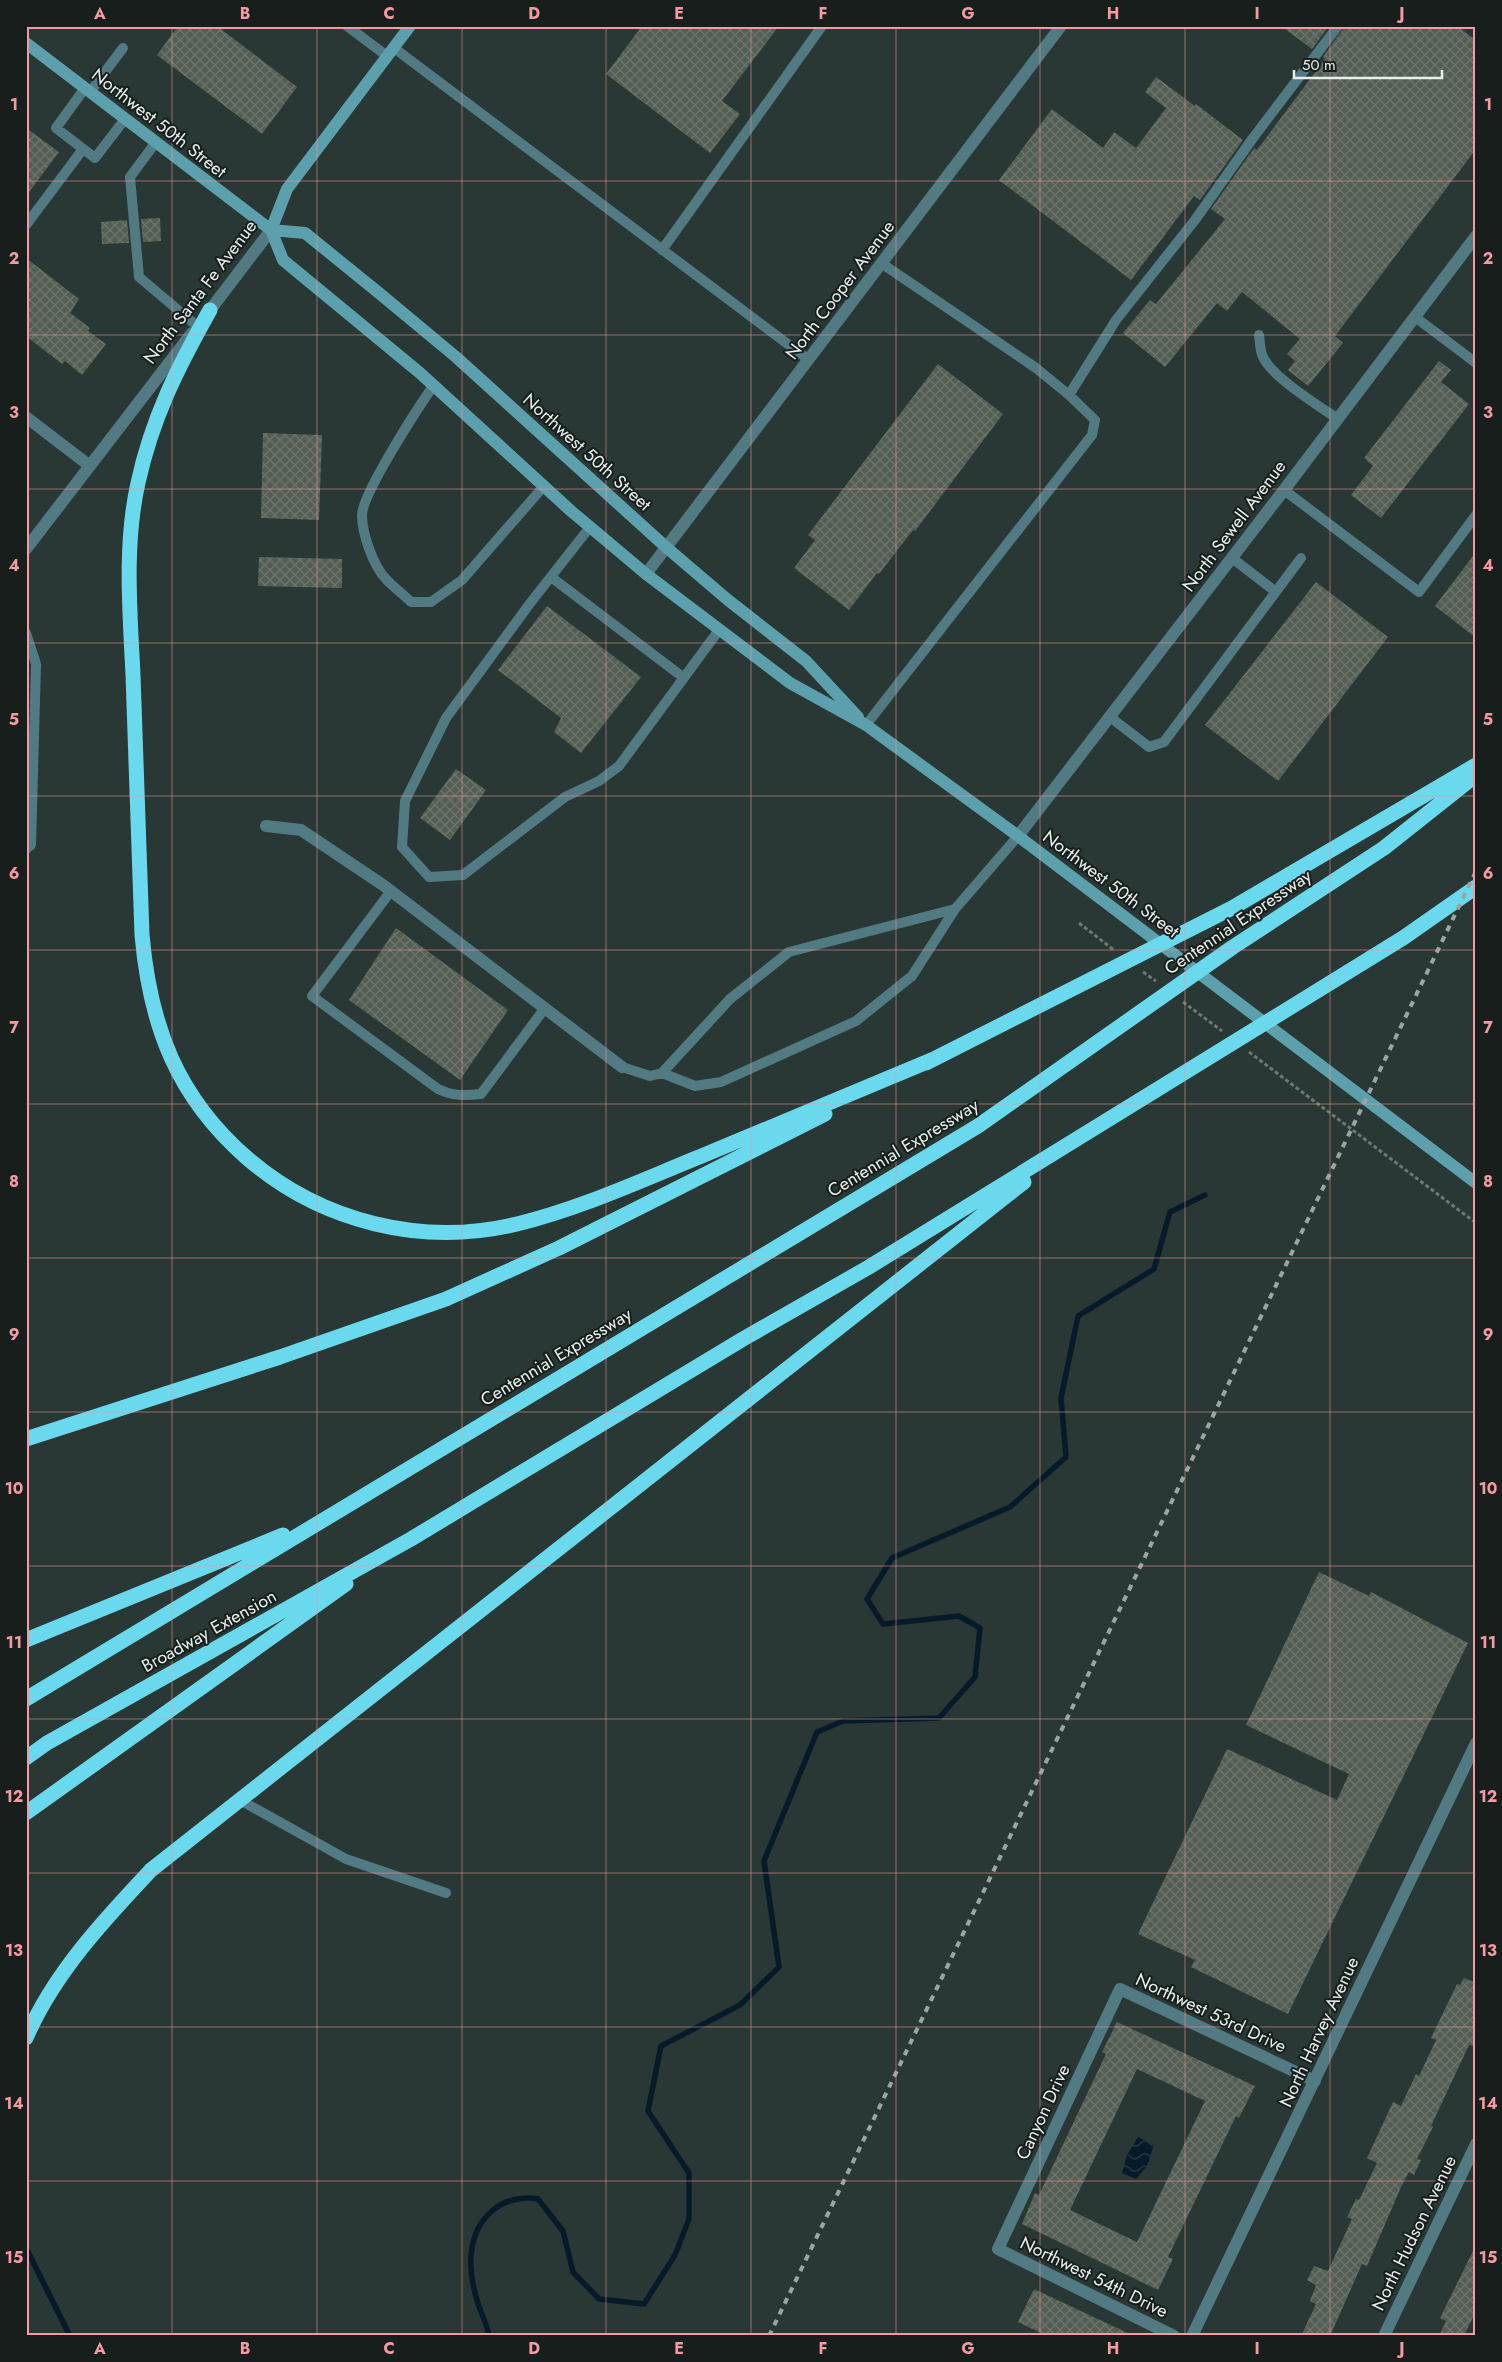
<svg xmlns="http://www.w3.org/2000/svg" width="1502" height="2362" font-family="Jost,sans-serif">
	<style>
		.water { fill: url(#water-waves) }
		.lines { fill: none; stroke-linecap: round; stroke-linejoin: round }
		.stream { stroke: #061a2a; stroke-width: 5.5 }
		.building { fill: url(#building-cross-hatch); fill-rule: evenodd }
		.path { stroke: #6b7874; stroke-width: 3; stroke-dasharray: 4 2.5; stroke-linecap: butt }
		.lane { stroke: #517a82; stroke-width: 10 }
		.street { stroke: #517a82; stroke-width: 12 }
		.secondary { stroke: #5da0ad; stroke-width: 12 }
		.highway { stroke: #6bd9ed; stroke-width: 15 }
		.rail { stroke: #9ba6a3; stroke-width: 4; stroke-dasharray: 6 6; stroke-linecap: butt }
		.grid { fill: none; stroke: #f49aa3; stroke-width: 1; stroke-opacity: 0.55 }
		.labels { text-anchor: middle; stroke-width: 4; stroke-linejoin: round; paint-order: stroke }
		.street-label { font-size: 18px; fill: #e7f0ee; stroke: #171e1c }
		.neatline { fill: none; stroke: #f49aa3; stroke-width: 2 }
		.grid-label { font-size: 16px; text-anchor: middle; font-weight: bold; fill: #f49aa3 }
	</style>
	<defs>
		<pattern id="water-waves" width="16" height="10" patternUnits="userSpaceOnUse" patternTransform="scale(1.25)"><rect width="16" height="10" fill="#061a2a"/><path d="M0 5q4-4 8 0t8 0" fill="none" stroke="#2a3c49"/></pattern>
		<pattern id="building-cross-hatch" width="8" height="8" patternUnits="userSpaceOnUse" patternTransform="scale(1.25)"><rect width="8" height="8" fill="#545e54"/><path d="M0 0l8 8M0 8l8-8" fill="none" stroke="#6d756d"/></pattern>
	</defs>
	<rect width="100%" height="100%" fill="#293834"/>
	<!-- water -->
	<path class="water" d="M 1138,2137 L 1154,2145 L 1147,2166 L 1136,2179 L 1122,2173 L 1127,2155 Z"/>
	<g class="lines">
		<!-- stream -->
		<path class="stream" d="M 26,2248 L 70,2336
			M 489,2336 C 487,2323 480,2312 477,2300 C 468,2270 466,2233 492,2211 C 504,2200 522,2196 538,2199 L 563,2231 L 573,2272 L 599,2299 L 644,2304 L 675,2255 L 689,2219 L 689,2173 L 648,2111 L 661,2046 L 740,2005 L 779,1967 L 764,1861 L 817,1732 L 843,1721 L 939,1718 L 975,1677 L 980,1628 L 959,1616 L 883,1624 L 867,1599 L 892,1558 L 1010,1507 L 1066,1457 L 1061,1398 L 1078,1316 L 1154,1269 L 1170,1212 L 1205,1195"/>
	</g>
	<!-- building -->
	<path class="building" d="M 178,26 L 217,26 L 297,87 L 262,134 L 157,55 Z
		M 642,26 L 779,26 L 722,101 L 740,114 L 710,153 L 606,74 Z
		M 1281,26 L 1329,26 L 1312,49 Z
		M 1345,26 L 1457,26 L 1476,40 L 1476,149 L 1335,336 L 1343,343 L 1308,386 L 1288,370 L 1295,361 L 1287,354 L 1300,339 L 1242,292 L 1227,311 L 1217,303 L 1165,367 L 1123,333 L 1150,300 L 1156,304 L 1225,219 L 1211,209 L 1254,148 L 1257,150 L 1325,59 L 1323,57 Z
		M 1156,77 L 1195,106 L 1196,104 L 1243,140 L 1200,200 L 1194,196 L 1131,280 L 999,180 L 1052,109 L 1103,148 L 1114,132 L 1136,148 L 1166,108 L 1145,92 Z
		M 26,128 L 59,152 L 26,196 Z
		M 160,218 L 161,241 L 143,242 L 141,219 Z
		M 127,220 L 129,243 L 102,244 L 101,222 Z
		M 26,258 L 79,299 L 70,313 L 90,328 L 88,331 L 106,344 L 82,375 L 65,361 L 62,364 L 26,336 Z
		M 1439,361 L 1451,370 L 1441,382 L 1469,404 L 1381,518 L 1351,495 L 1373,466 L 1364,458 Z
		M 938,364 L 1003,414 L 915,531 L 913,530 L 879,574 L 877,573 L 849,610 L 794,568 L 815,540 L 808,535 Z
		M 263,433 L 322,435 L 319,520 L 261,518 Z
		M 1476,552 L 1476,638 L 1435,606 Z
		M 259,557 L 342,559 L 342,588 L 258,586 Z
		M 1316,582 L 1388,637 L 1278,781 L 1205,725 Z
		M 547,606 L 641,677 L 581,753 L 554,732 L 561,718 L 498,670 Z
		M 456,769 L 486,790 L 450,840 L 420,818 Z
		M 396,928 L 508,1010 L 460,1080 L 349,1000 Z
		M 1319,1572 L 1369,1596 L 1371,1592 L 1468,1643 L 1288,2014 L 1191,1967 L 1195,1960 L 1138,1934 L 1227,1749 L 1337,1800 L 1349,1774 L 1246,1725 Z
		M 1464,1978 L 1476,1983 L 1476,2047 L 1469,2045 L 1431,2126 L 1433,2127 L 1417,2159 L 1421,2160 L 1414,2175 L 1409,2172 L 1401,2187 L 1367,2266 L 1362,2264 L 1330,2336 L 1301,2336 L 1316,2304 L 1310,2301 L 1316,2285 L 1307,2280 L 1314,2266 L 1328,2271 L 1352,2219 L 1347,2217 L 1356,2199 L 1359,2200 L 1377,2163 L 1367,2158 L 1393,2102 L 1401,2106 L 1416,2074 L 1419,2076 L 1436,2040 L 1431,2038 L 1457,1984 L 1460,1985 Z
		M 1117,2022 L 1255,2086 L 1239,2118 L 1236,2116 L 1168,2257 L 1173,2259 L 1158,2290 L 1022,2224 L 1035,2193 L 1039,2195 L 1106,2054 L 1102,2052 ZM 1137,2069 L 1205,2101 L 1137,2242 L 1070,2210 Z
		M 1476,2245 L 1476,2311 L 1464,2336 L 1439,2336 L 1446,2321 L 1440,2318 Z
		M 1034,2289 L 1134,2336 L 1047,2336 L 1018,2322 Z"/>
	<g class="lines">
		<!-- path -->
		<path class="path" d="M 1079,923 L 1114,950
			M 1143,972 L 1156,981
			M 1183,1002 L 1222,1031
			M 1249,1052 L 1476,1223"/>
		<!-- lane -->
		<path class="lane" d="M 347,26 L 387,56
			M 394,48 L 809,360
			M 85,88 L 56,128 L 95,158 L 125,119
			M 90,92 L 123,48
			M 156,142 L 130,177 L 139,277 L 197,326
			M 26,225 L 83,149
			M 662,250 L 822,26
			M 881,263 L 1036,368 L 1069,395 L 1116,320 L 1195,220 L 1253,138 L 1338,26
			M 1415,317 L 1476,363
			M 1259,335 C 1260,342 1260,351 1263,357 C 1272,377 1319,406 1338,419
			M 434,385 C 419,406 362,494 362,515 C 362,533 373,566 386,579 C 393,587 403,594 411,602 L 431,602 L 462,580 L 544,486
			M 1284,490 L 1419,592 L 1476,515
			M 590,527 L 531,602 L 446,718 L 405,801 L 402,847 L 429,877 L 463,875 L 565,797 L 599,781 L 619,766 L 719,630
			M 1232,558 L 1276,592
			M 551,577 L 684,678
			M 26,633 L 36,664 L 31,845 L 26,849
			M 1110,717 L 1149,747 L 1164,742 L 1301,558
			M 866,725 L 1092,435 L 1095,420 L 1069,395
			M 391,891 L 312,996 L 438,1089 C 453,1096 464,1096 481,1094 L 545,1008
			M 622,1067 L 650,1076 L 662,1073 L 730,999 L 789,952 L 955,909 L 1018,836
			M 662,1073 L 695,1086 L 721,1082 L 856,1021 L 912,976 L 955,909
			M 240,1800 L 346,1859 L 446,1893"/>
		<!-- street -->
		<path class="street" d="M 204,318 L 271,230
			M 26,417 L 90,466
			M 26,549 L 192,333
			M 646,574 L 1061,26
			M 266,826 L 301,830 L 383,885 L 622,1067
			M 1018,836 L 1284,490 L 1476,236
			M 1174,2336 L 998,2249 L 1120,1989 L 1315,2081
			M 1192,2336 L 1476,1743
			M 1384,2336 L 1476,2144"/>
		<!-- secondary -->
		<path class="secondary" d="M 26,43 L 271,230 L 283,260 L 420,373 L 571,511 L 646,574 L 790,683 L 866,725 L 1018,836 L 1476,1183
			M 271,230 L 305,233 L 379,293 L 456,357 L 667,548 L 728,600 L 806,661 L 858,717
			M 271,230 L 287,189 L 410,26"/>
		<!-- highway -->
		<path class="highway" d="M 210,310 C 178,367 152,418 138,483 C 124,545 130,612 133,675 C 136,762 139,848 142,935 C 150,1026 177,1097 247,1158 C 321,1222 422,1247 517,1224 C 582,1208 642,1180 704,1155 C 780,1123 857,1091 934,1059
			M 926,1063 L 1232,908 L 1476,765
			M 26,1439 L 280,1357 L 446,1299 L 559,1248 L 825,1114
			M 26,1640 L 283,1535
			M 26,1699 L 978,1126 L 1233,947 L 1384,848 L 1476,775
			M 26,1758 L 47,1743 L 411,1539 L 743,1339 L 869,1267 L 1403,938 L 1476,887
			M 26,1813 L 346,1584
			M 26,2038 C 54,1973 104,1920 151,1870 L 1024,1182"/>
		<!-- rail -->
		<path class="rail" d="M 769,2336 L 1476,871"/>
	</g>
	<!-- grid -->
	<path class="grid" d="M 172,26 L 172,2336M 317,26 L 317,2336M 462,26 L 462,2336M 606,26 L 606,2336M 751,26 L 751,2336M 896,26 L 896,2336M 1040,26 L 1040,2336M 1185,26 L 1185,2336M 1330,26 L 1330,2336M 26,181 L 1476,181M 26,335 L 1476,335M 26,489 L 1476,489M 26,643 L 1476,643M 26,796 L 1476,796M 26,950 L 1476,950M 26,1104 L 1476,1104M 26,1258 L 1476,1258M 26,1412 L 1476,1412M 26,1566 L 1476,1566M 26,1719 L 1476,1719M 26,1873 L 1476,1873M 26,2027 L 1476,2027M 26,2181 L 1476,2181"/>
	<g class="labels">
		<!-- street labels -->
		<g class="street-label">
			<text transform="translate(159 123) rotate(38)" y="6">Northwest 50th Street</text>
			<text transform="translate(840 290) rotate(-53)" y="6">North Cooper Avenue</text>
			<text transform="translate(200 292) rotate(-53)" y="6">North Santa Fe Avenue</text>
			<text transform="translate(587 452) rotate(42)" y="6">Northwest 50th Street</text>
			<text transform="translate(1234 526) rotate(-53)" y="6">North Sewell Avenue</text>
			<text transform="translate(1111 884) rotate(37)" y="6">Northwest 50th Street</text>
			<text transform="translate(1238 922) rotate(-34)" y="6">Centennial Expressway</text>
			<text transform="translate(903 1148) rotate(-31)" y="6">Centennial Expressway</text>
			<text transform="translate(556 1357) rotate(-31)" y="6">Centennial Expressway</text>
			<text transform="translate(209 1631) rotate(-29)" y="6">Broadway Extension</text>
			<text transform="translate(1211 2013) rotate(25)" y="6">Northwest 53rd Drive</text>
			<text transform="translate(1319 2032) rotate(-65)" y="6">North Harvey Avenue</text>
			<text transform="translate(1043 2112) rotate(-65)" y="6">Canyon Drive</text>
			<text transform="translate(1414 2233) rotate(-64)" y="6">North Hudson Avenue</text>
			<text transform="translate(1094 2277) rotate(26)" y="6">Northwest 54th Drive</text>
		</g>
	</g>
	<!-- border -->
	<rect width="1502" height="2362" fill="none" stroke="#171e1c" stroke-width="55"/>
	<!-- scale -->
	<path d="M1294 70v8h148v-8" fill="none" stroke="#e7f0ee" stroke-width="2.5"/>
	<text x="1302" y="70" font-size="15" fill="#e7f0ee" stroke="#171e1c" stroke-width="4" paint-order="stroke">50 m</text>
	<rect x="28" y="28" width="1446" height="2306" class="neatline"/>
	<g class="grid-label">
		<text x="100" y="19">A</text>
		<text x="245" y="19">B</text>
		<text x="389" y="19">C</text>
		<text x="534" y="19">D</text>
		<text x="679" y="19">E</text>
		<text x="823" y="19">F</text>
		<text x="968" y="19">G</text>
		<text x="1113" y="19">H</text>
		<text x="1257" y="19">I</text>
		<text x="1402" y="19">J</text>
		<text x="14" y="110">1</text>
		<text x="1488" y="110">1</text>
		<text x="14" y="264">2</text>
		<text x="1488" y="264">2</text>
		<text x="14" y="418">3</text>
		<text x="1488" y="418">3</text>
		<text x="14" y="571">4</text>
		<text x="1488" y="571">4</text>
		<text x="14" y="725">5</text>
		<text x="1488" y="725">5</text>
		<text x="14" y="879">6</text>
		<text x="1488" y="879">6</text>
		<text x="14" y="1033">7</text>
		<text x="1488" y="1033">7</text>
		<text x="14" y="1187">8</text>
		<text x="1488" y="1187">8</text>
		<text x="14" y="1340">9</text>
		<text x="1488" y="1340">9</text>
		<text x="14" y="1494">10</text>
		<text x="1488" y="1494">10</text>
		<text x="14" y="1648">11</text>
		<text x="1488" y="1648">11</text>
		<text x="14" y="1802">12</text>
		<text x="1488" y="1802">12</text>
		<text x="14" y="1956">13</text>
		<text x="1488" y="1956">13</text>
		<text x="14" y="2109">14</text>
		<text x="1488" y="2109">14</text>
		<text x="14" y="2263">15</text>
		<text x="1488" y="2263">15</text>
		<text x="100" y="2354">A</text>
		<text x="245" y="2354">B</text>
		<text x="389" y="2354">C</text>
		<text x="534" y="2354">D</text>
		<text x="679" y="2354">E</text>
		<text x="823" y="2354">F</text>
		<text x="968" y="2354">G</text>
		<text x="1113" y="2354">H</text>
		<text x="1257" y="2354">I</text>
		<text x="1402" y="2354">J</text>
	</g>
</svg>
